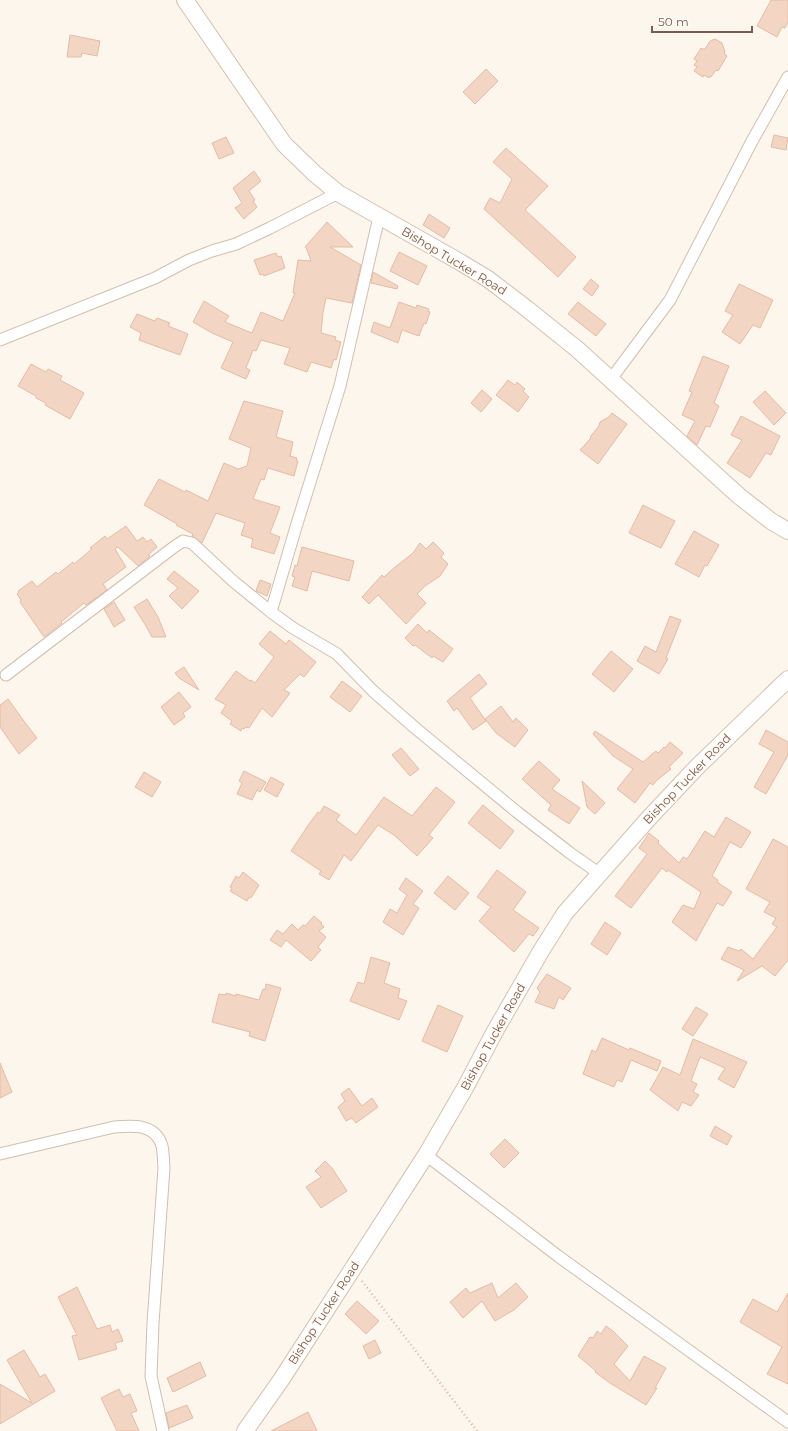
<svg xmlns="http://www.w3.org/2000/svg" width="788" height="1431" font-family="Montserrat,sans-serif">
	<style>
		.building { fill: #f3d5c3; stroke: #e6bba3 }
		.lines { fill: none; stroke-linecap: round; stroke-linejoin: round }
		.minor-casing { stroke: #d1beb0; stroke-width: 13 }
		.secondary-casing { stroke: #d6c0b0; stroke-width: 18 }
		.path { stroke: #d9b8a5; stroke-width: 2.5; stroke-dasharray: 1 3; stroke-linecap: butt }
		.minor { stroke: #fff; stroke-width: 11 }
		.secondary { stroke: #fff; stroke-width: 16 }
		.labels { text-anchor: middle; stroke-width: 3; stroke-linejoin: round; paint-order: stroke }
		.street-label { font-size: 12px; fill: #7a5c4d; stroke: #fffaf3 }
	</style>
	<rect width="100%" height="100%" fill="#fdf6ec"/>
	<!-- building -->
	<path class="building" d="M 771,0 L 788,0 L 788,22 L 785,28 L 782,27 L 777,37 L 757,26 Z
		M 70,35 L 100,41 L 97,56 L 82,53 L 81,57 L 67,57 Z
		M 715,39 L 722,43 L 725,52 L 724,53 L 727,56 L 718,71 L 716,70 L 711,77 L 710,76 L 709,78 L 704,75 L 703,77 L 694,71 L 697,67 L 694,65 L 697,61 L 694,59 L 701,48 L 703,49 L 705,49 L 710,41 Z
		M 486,69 L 498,81 L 475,104 L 463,92 Z
		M 774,135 L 788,138 L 786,150 L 771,147 Z
		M 226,137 L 234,153 L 219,159 L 212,143 Z
		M 506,148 L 548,186 L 525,210 L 576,257 L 558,277 L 484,209 L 490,198 L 500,203 L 512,179 L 493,162 Z
		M 254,171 L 261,181 L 249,191 L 255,200 L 253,201 L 257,207 L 244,219 L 235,208 L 242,203 L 233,188 Z
		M 429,214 L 450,228 L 444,238 L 423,225 Z
		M 327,222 L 353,247 L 330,247 L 361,265 L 352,303 L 326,298 L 323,312 L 321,333 L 336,337 L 335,340 L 341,342 L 336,360 L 334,359 L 331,368 L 311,362 L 307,372 L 284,364 L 290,348 L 261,340 L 256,351 L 253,350 L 246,368 L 250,370 L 246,379 L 221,368 L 233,342 L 212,333 L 193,322 L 204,301 L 229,316 L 225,322 L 252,333 L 261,312 L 283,321 L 295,293 L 293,293 L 298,260 L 311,261 L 306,247 L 305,247 Z
		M 399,252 L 427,266 L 418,285 L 390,271 Z
		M 276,253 L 278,257 L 281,256 L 285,268 L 264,276 L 263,274 L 260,275 L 254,260 Z
		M 373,272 L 398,286 L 397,289 L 371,283 Z
		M 591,279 L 599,286 L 592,296 L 583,289 Z
		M 739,284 L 773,300 L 760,328 L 753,325 L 740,344 L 722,332 L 733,315 L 725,311 Z
		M 399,302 L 416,308 L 417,305 L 429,309 L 428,311 L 430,312 L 426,324 L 424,323 L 419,336 L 402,330 L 398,343 L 371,332 L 374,322 L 390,328 Z
		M 578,302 L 606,324 L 596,336 L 568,314 Z
		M 137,314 L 155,321 L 157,318 L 170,323 L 168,326 L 188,334 L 180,355 L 139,340 L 141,333 L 130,327 Z
		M 703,356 L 729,366 L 714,403 L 719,406 L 710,427 L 706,426 L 697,445 L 687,436 L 695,421 L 682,415 L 692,392 L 689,391 Z
		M 31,364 L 46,372 L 48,369 L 62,376 L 60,380 L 84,393 L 70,419 L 45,405 L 46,403 L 36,398 L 36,396 L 18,386 Z
		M 508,380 L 515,385 L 517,382 L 525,389 L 523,391 L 529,397 L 518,412 L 496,395 Z
		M 482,390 L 492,399 L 481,412 L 471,403 Z
		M 765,391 L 786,413 L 774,425 L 753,402 Z
		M 244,401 L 283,411 L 276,437 L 293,442 L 290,456 L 297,458 L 296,461 L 298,461 L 294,476 L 268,468 L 264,480 L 261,479 L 253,499 L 280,507 L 270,533 L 280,537 L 274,554 L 251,547 L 253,539 L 241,535 L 245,523 L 216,513 L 202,543 L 192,536 L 193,534 L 176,525 L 177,524 L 144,505 L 159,479 L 185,492 L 186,490 L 208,501 L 224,463 L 238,469 L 247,466 L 251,448 L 229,439 Z
		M 612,413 L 627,424 L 598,464 L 580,450 L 591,438 L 590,437 L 599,426 L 600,422 L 603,420 L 609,417 Z
		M 741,416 L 780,436 L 771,455 L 766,453 L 750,478 L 727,463 L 742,440 L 731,435 Z
		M 643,505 L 675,521 L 661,548 L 629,533 Z
		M 126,526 L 137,541 L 143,537 L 147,542 L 151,539 L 157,547 L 148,555 L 150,556 L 138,566 L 118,547 L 115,549 L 126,567 L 103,584 L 107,590 L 86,605 L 84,603 L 61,622 L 62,623 L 44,637 L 20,602 L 21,600 L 17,594 L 19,592 L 18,591 L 32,581 L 37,587 L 56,572 L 58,574 L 73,562 L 74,564 L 92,549 L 90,548 L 105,536 L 107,539 Z
		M 694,531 L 719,545 L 707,566 L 705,565 L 699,577 L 675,564 Z
		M 433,542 L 444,553 L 441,557 L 448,564 L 440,576 L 425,586 L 417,594 L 426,603 L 406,624 L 378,595 L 369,604 L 362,597 L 382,575 L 384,577 L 394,568 L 413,553 L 420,543 L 426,549 Z
		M 302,547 L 354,561 L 349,581 L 312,571 L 307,591 L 292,586 L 295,577 L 292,576 L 295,565 L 297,566 Z
		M 174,571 L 199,591 L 182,609 L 169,596 L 178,588 L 167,579 Z
		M 260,580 L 271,584 L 267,596 L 256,591 Z
		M 147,599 L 158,617 L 166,637 L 152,637 L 146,626 L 134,607 Z
		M 114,602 L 125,620 L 114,627 L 104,609 Z
		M 670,616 L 681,620 L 666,658 L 668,659 L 659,674 L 637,661 L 645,646 L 656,652 Z
		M 418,624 L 427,633 L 429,630 L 453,649 L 443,662 L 433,656 L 432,658 L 415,645 L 413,646 L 405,638 Z
		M 270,631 L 286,644 L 289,640 L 316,662 L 304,677 L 300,674 L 284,690 L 290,693 L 272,717 L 262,708 L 249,728 L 246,727 L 244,729 L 242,728 L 241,731 L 230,724 L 232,721 L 221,713 L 226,705 L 215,699 L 236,671 L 250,681 L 251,680 L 255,683 L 274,657 L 259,644 Z
		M 611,651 L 633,669 L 614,692 L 592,674 Z
		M 184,667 L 199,690 L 179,678 L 175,673 Z
		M 479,674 L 487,684 L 470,698 L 486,721 L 473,730 L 457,708 L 454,711 L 447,701 Z
		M 342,681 L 362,696 L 350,712 L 330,697 Z
		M 179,692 L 191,707 L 183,713 L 185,717 L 174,725 L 161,707 Z
		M 8,699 L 26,724 L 37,738 L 19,754 L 0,727 L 0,705 Z
		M 501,706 L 513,722 L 516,718 L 528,730 L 515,747 L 496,733 L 485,719 Z
		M 766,730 L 788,742 L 788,755 L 766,794 L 754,787 L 774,752 L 759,744 Z
		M 595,731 L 643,762 L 656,751 L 658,753 L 664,747 L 665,748 L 670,742 L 683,753 L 669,767 L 671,769 L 656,781 L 653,785 L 650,783 L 635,803 L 617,789 L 633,769 L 613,756 L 593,734 Z
		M 401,748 L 419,769 L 410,776 L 392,755 Z
		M 539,761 L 560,780 L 552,789 L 580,808 L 569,824 L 548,810 L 551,805 L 522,779 Z
		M 244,771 L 266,782 L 260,792 L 257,790 L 252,800 L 237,794 L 242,783 L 239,781 Z
		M 144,772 L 161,782 L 152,797 L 135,787 Z
		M 271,777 L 284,784 L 277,797 L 264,790 Z
		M 582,781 L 605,803 L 595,814 L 587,807 Z
		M 436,787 L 455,802 L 429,835 L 433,838 L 417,856 L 394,835 L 378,825 L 351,861 L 344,855 L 329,880 L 319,874 L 321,871 L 291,851 L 309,824 L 318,812 L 320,813 L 324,806 L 340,815 L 336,820 L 356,835 L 384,797 L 412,816 Z
		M 483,805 L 514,831 L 500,849 L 468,823 Z
		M 726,817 L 751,832 L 741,848 L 730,842 L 712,876 L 718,880 L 717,882 L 732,892 L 723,906 L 717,903 L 696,941 L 672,922 L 683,905 L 694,909 L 701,892 L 668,870 L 667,872 L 662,868 L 631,908 L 615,896 L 647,854 L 639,848 L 649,833 L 659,841 L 658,843 L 679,863 L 683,857 L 687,859 L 705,831 L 714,837 Z
		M 773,839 L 788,847 L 788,960 L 775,976 L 762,966 L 737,981 L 744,970 L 721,959 L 728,947 L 739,951 L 741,949 L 753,959 L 777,927 L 772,924 L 776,918 L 764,912 L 770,902 L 746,889 Z
		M 497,870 L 526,892 L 513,910 L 539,928 L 533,936 L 529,934 L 514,952 L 479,921 L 491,907 L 477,897 Z
		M 243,872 L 259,885 L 251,898 L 249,897 L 247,901 L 230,891 L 232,888 L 230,887 L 236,876 L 239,878 Z
		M 448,876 L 469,893 L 455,910 L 434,893 Z
		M 406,878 L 423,891 L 413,904 L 419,908 L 403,935 L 383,922 L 390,909 L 397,913 L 407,895 L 399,889 Z
		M 314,916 L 322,923 L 321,924 L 324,927 L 319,931 L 326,937 L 318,947 L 321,950 L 311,961 L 286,940 L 281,947 L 270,940 L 277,930 L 283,934 L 292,924 L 298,930 L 303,925 L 305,926 Z
		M 605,922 L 621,933 L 607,955 L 591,944 Z
		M 371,957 L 390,963 L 384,983 L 400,989 L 398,998 L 407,1001 L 399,1020 L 350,1001 L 358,982 L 364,984 Z
		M 547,974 L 571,988 L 563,1000 L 559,997 L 554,1009 L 535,1002 L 540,992 L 537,988 Z
		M 266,984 L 281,988 L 265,1041 L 249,1036 L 250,1032 L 212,1022 L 219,994 L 226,995 L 226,993 L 236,996 L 236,994 L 259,1000 L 263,989 L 265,990 Z
		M 438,1005 L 463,1016 L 447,1052 L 422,1041 Z
		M 696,1007 L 708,1014 L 693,1036 L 682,1029 Z
		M 602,1038 L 629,1050 L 630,1048 L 661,1061 L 657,1071 L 631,1060 L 622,1082 L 617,1080 L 614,1087 L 583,1074 L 592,1050 L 596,1052 Z
		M 693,1039 L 747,1062 L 734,1088 L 718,1079 L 725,1068 L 700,1057 L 691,1081 L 697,1084 L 693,1092 L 699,1095 L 691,1106 L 682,1102 L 678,1111 L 650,1090 L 663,1067 L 680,1075 Z
		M 0,1063 L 12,1092 L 0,1098 Z
		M 349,1088 L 362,1106 L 372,1098 L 378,1107 L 356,1123 L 352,1118 L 346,1121 L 338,1107 L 345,1101 L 341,1094 Z
		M 715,1126 L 732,1136 L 727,1145 L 710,1136 Z
		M 505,1139 L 519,1153 L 504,1168 L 490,1154 Z
		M 325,1161 L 332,1168 L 347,1191 L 321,1208 L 306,1187 L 321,1177 L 315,1171 Z
		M 492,1283 L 498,1298 L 516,1283 L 528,1297 L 514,1310 L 495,1321 L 482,1301 L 463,1318 L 450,1302 L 466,1288 L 470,1293 Z
		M 77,1287 L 97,1329 L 110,1325 L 112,1332 L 118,1329 L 123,1341 L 115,1343 L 117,1349 L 79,1360 L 72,1336 L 77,1335 L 58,1297 Z
		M 788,1293 L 788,1384 L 767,1374 L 782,1347 L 740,1322 L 753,1299 L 777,1312 Z
		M 357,1301 L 379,1321 L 366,1334 L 345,1314 Z
		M 606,1326 L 614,1332 L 628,1346 L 614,1364 L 630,1381 L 644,1356 L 666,1368 L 655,1388 L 657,1388 L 646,1405 L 610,1383 L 595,1372 L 596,1371 L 578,1356 L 590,1337 L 593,1338 L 597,1331 L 601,1334 Z
		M 375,1340 L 381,1353 L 369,1359 L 363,1346 Z
		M 24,1350 L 40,1377 L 45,1374 L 55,1391 L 0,1424 L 0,1384 L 32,1403 L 7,1360 Z
		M 200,1362 L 206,1376 L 173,1392 L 167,1378 Z
		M 119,1389 L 123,1397 L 130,1394 L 137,1411 L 131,1413 L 139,1431 L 117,1431 L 101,1398 Z
		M 187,1405 L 193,1418 L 169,1428 L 166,1413 Z
		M 308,1412 L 317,1431 L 271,1431 Z"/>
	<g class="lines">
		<defs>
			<path id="minor" d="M 0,340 L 155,278 L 189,260 L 212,251 L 236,244 L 270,228 L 338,193
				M 611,379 L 670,300 L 751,143 L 788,77
				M 271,612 L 296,527 L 340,386 L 379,217
				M 6,675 L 174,547 L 183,541 L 192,543 L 233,581 L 271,612 L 293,628 L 337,654 L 373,691 L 414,727 L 517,812 L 570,853 L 600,874
				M 0,1154 L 114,1127 C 131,1126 153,1123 161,1143 C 164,1150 163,1160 164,1168 L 153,1323 L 151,1376 L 163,1431
				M 426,1155 L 558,1256 L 788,1422"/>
			<path id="secondary" d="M 185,0 L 284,144 L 315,174 L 338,193 L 460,262 L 488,279 L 526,308 L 577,349 L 739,496 L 771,521 L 788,531
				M 245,1431 L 281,1380 L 426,1155 L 465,1088 L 494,1033 L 541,951 L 565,913 L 649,818 L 697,767 L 788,679"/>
		</defs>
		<!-- minor casing -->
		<use href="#minor" class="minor-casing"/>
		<!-- secondary casing -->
		<use href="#secondary" class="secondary-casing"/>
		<!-- path -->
		<path class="path" d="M 362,1281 L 477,1431"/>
		<!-- minor -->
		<use href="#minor" class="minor"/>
		<!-- secondary -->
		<use href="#secondary" class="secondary"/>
	</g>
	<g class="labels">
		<!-- street labels -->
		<g class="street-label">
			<text transform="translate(454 261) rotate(31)" y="4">Bishop Tucker Road</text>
			<text transform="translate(687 779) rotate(-46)" y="4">Bishop Tucker Road</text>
			<text transform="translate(493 1037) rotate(-61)" y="4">Bishop Tucker Road</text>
			<text transform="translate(324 1313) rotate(-57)" y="4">Bishop Tucker Road</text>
		</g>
	</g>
	<!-- scale -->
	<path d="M652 26v6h100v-6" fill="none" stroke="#7a5c4d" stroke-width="2"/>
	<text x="658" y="26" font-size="12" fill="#7a5c4d" stroke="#fffaf3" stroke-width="3" paint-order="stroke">50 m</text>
</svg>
